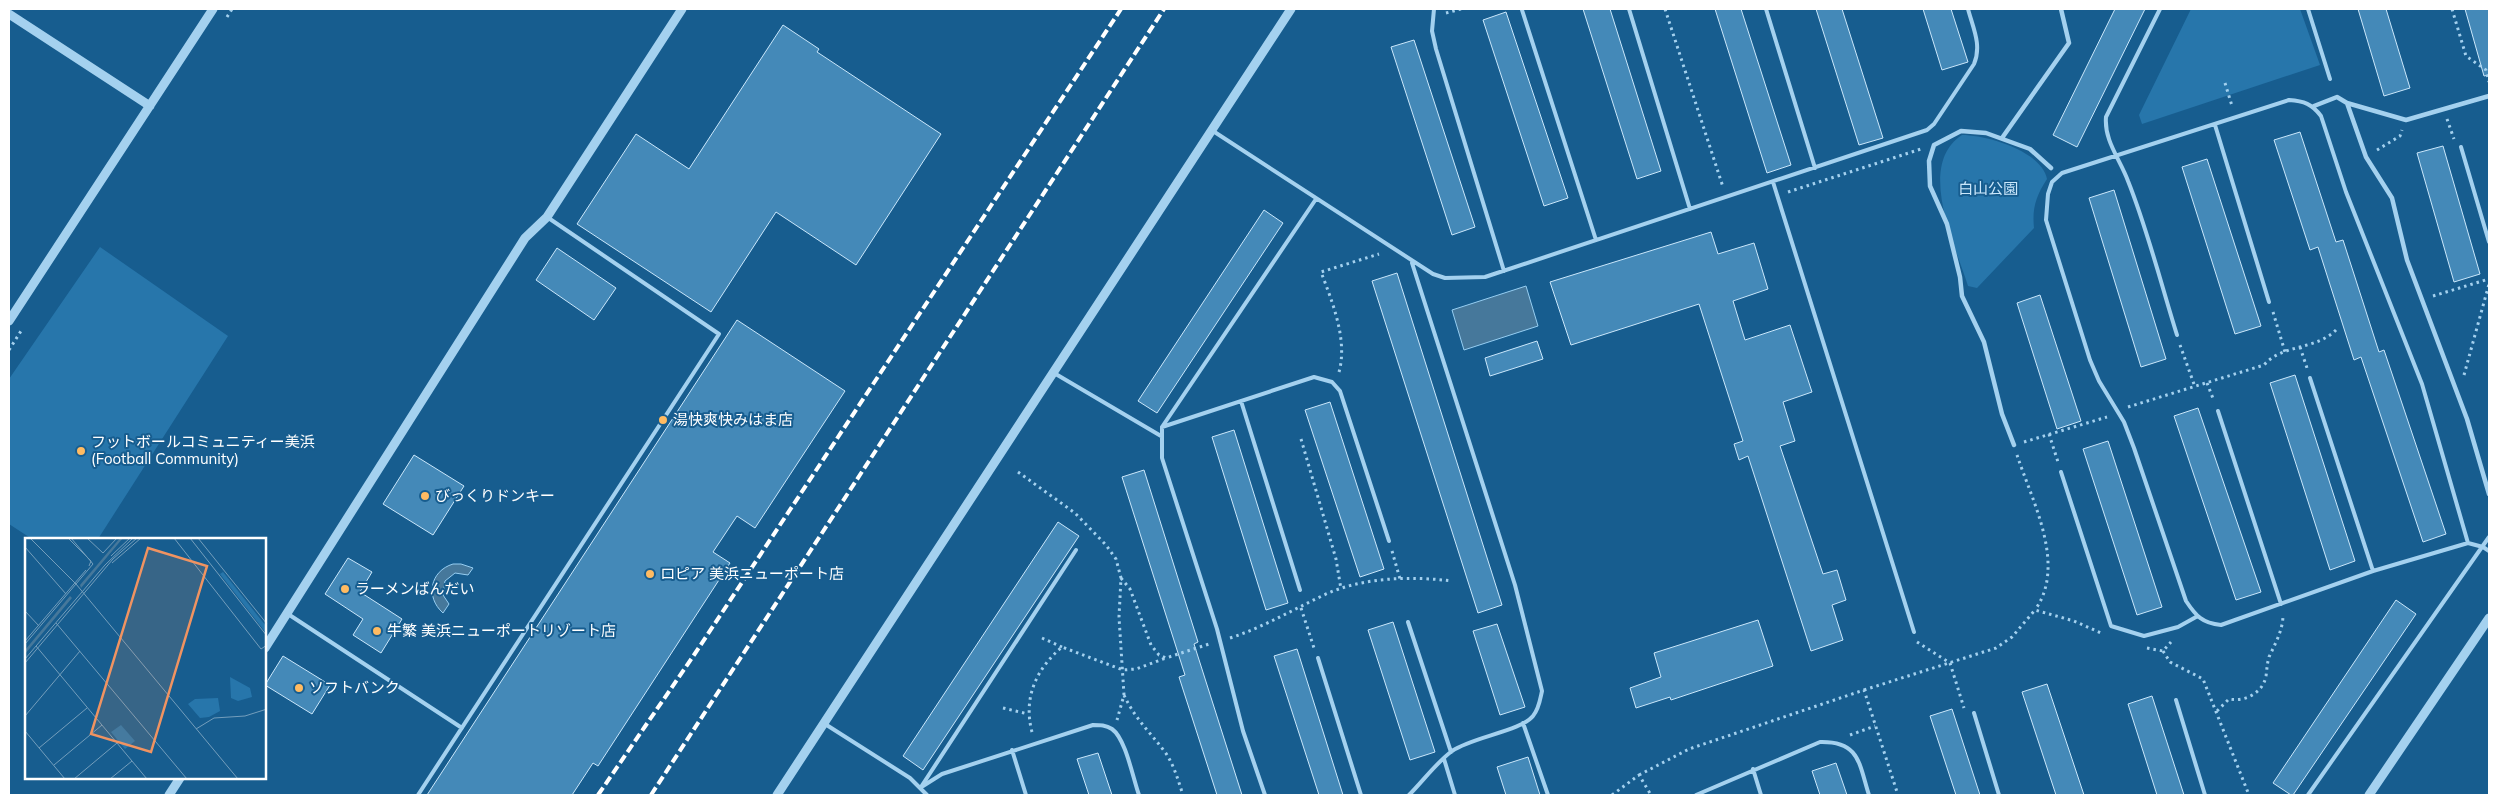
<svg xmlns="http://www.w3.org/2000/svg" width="2498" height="804" font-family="Mulish,'Noto Sans JP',sans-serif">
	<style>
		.green { fill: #2776ab }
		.water { fill: #46789b; stroke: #96cef2 }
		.building { fill: #4489b8; stroke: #cae7fb }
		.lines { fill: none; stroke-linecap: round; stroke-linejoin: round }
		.path { stroke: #a4d1ef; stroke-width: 3; stroke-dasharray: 2.5 4; stroke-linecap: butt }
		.service { stroke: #a4d1ef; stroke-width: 4 }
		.pedestrian { stroke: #a4d1ef; stroke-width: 4.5 }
		.tertiary { stroke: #a4d1ef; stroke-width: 9 }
		.rail { stroke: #fff; stroke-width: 4; stroke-dasharray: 9 4; stroke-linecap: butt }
		.poi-dot { fill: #ffbb62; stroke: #175d8f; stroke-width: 2 }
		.labels { text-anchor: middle; stroke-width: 4; stroke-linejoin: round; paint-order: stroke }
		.park-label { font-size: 15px; fill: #cae7fb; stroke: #175d8f }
		.poi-label { font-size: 15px; fill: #fff; stroke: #175d8f; text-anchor: start }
		.inset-road { fill: none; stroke: #749ebc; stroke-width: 1 }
		.view { fill: #f09361; fill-opacity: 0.15; stroke: #f09361; stroke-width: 2.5 }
		.inset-edge { fill: none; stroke: #fff; stroke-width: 2.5 }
	</style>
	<rect width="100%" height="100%" fill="#175d8f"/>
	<!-- green -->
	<path class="green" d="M 2191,9 L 2300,9 L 2320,65 L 2142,124 L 2139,115 Z
		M 1962,135 C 1986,135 2042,151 2047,179 C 2036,196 2032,208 2034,228 L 1977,288 L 1968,286 C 1955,244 1916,165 1962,135 Z
		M 100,247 L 228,336 L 98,539 L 32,539 L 9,524 L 9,379 Z"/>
	<!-- water -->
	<path class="water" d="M 1526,286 L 1538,326 L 1464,350 L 1452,310 Z
		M 453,564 L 461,564 L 473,568 L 468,575 L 455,573 L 445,581 L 443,595 L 449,604 L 443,613 C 425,597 430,571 453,564 Z"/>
	<!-- building -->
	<path class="building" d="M 1583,9 L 1610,9 L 1661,171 L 1637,179 Z
		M 1715,9 L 1741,9 L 1791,165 L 1767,173 Z
		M 1816,9 L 1842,9 L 1883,138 L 1859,145 Z
		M 1923,9 L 1951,9 L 1968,62 L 1942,70 Z
		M 2115,9 L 2145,9 L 2077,147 L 2053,135 Z
		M 2358,9 L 2386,9 L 2410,88 L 2384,96 Z
		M 2465,9 L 2489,9 L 2489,75 L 2484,76 Z
		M 1506,12 L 1568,198 L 1544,206 L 1483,20 Z
		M 783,25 L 819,49 L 817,52 L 941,134 L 856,265 L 776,212 L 711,312 L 577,224 L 636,134 L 689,169 Z
		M 1414,40 L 1475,227 L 1452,235 L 1391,47 Z
		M 2300,132 L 2336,242 L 2343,240 L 2379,352 L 2384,350 L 2446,534 L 2423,542 L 2361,357 L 2354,360 L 2318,247 L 2310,250 L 2274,140 Z
		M 2443,146 L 2480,274 L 2454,282 L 2417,153 Z
		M 2207,159 L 2261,326 L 2235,334 L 2182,167 Z
		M 2114,190 L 2166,359 L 2141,367 L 2089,198 Z
		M 1264,210 L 1283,223 L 1157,413 L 1138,401 Z
		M 1711,232 L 1718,254 L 1754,243 L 1768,289 L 1733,301 L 1745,340 L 1790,325 L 1812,392 L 1783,402 L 1795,441 L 1780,446 L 1823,574 L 1837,570 L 1846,600 L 1832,605 L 1843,640 L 1811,651 L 1748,456 L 1739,460 L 1734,444 L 1743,441 L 1699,304 L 1571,345 L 1550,282 Z
		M 557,248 L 616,288 L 594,320 L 536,280 Z
		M 1397,273 L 1502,605 L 1478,613 L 1372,281 Z
		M 2040,295 L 2081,421 L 2057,429 L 2017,303 Z
		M 737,320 L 845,391 L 797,464 L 755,528 L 737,516 L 713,552 L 730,563 L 598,766 L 593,763 L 572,795 L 427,795 Z
		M 1537,341 L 1543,359 L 1490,376 L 1485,358 Z
		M 2295,375 L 2355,561 L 2330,570 L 2270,383 Z
		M 1330,402 L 1384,569 L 1360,577 L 1305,410 Z
		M 2198,408 L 2261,592 L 2236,600 L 2174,416 Z
		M 1234,430 L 1288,603 L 1266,610 L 1212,437 Z
		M 2108,441 L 2162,607 L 2137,615 L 2083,449 Z
		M 414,455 L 464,486 L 433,535 L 383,504 Z
		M 1144,470 L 1198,642 L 1194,644 L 1242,795 L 1217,795 L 1179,677 L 1185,675 L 1122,477 Z
		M 1058,522 L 1079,536 L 923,770 L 903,756 Z
		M 348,558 L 372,572 L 360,592 L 402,619 L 381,653 L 353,635 L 363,619 L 325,594 Z
		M 2396,600 L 2416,614 L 2293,795 L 2291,795 L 2273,783 Z
		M 1758,620 L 1773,666 L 1671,700 L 1670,697 L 1636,708 L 1630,688 L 1661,677 L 1654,653 Z
		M 1393,622 L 1435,752 L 1410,760 L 1368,630 Z
		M 1497,624 L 1525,707 L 1500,715 L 1473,631 Z
		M 1297,649 L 1343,795 L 1319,795 L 1274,656 Z
		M 283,656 L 330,685 L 312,714 L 265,685 Z
		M 2047,684 L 2084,795 L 2056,795 L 2022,692 Z
		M 2152,696 L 2184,795 L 2157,795 L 2128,704 Z
		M 1952,709 L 1980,795 L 1956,795 L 1930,716 Z
		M 1098,753 L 1112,795 L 1089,795 L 1077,759 Z
		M 1528,757 L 1540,795 L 1506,795 L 1497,767 Z
		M 1836,763 L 1847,795 L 1820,795 L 1812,771 Z"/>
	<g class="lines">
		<!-- path -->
		<path class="path" d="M 1665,9 L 1723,187
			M 2452,9 L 2466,56 L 2486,70 L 2489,82
			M 1446,13 L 1461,9
			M 227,17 L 232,9
			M 2225,83 L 2232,106
			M 2447,119 L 2454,139
			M 2377,150 L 2400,136 L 2402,130
			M 1788,192 L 1921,149
			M 2433,296 L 2489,279
			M 2273,312 L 2285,352
			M 2180,345 L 2195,387
			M 2300,347 L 2307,368
			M 9,350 L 21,331
			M 1339,372 C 1348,340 1332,301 1321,272 L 1379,254
			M 2464,375 L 2489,284
			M 2207,383 L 2214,401
			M 2128,407 L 2264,365 C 2282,344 2316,350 2336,330
			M 2049,434 L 2058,462
			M 1301,439 L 1336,559 L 1341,589
			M 2024,442 L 2107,417
			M 2017,455 C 2032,501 2067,565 2035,610
			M 1018,472 L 1075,513 L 1106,545 L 1116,559 L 1121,578 L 1119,617 L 1124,695 L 1117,720
			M 1392,551 L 1400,579
			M 1121,578 L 1130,589 L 1151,645 L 1159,655 L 1166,658 L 1209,644
			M 1301,608 L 1314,648
			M 1042,638 L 1062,647
			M 1230,638 C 1264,627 1292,610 1324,595 C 1362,577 1411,576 1452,581
			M 1917,642 L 1950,663 L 1964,708
			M 2147,648 L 2163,651 L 2171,642
			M 2163,651 L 2170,662 L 2203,679 L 2249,795
			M 1864,690 L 1996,648 L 2012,637 L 2035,610 L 2074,621 L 2101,633
			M 1124,695 C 1135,719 1150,732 1165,752 C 1174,765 1178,780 1183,795
			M 1003,708 L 1028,714
			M 2217,711 L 2229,699 C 2245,702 2263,693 2266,676 C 2267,669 2267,664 2269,657 C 2275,644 2283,630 2283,615
			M 1032,732 C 1023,698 1036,669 1062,647 L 1123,670 L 1136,669 L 1166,658
			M 1850,735 L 1875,726
			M 1639,775 L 1689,749 L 1864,690 L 1898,795
			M 1612,795 L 1639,775 L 1651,795"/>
		<!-- service -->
		<path class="service" d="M 1434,9 L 1432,31 L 1436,49 L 1504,271
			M 1629,9 L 1690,209
			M 1766,9 L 1815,168
			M 2160,9 L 2106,117 C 2104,141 2120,159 2128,181 C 2148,231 2161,284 2177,335
			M 2308,9 L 2330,79
			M 1522,10 L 1596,240
			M 2215,125 L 2269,302
			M 1213,131 L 1433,274 L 1445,278 L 1485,277 L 1927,130 L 1934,124 L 1974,64 C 1982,45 1973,28 1968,9
			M 2461,147 L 2489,242
			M 1773,182 L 1914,632
			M 1054,373 L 1161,436
			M 2310,378 L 2373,571
			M 1241,401 L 1300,590
			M 2218,411 L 2281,604
			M 1162,427 L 1314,377 L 1332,382 L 1340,391 L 1389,541
			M 2061,472 L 2111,626 L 2144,636 L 2178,627 L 2196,617
			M 2468,543 L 2422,384 L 2346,192 L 2321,116 C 2312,104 2304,101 2289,100 L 2062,173 L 2052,182 L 2048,194 L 2046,220 L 2090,360 L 2099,381 L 2124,422 L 2134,448 L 2186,601 C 2196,616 2202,623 2221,625 L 2373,571 L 2468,543 L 2483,547 L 2489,551
			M 288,614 L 462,728
			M 1408,622 L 1451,752
			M 1318,658 L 1361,795
			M 2176,700 L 2205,795
			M 1974,713 L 1999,795
			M 1523,723 L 1548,795
			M 825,724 L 910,778 L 927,795
			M 1012,750 L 1026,795
			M 1444,759 L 1455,795
			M 1753,769 L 1761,795
			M 923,786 L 942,774 L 1093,725 C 1100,725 1106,725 1112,729 C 1126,739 1133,779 1139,795
			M 921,787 L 1076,550
			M 418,795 L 719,334 L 547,217
			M 1265,795 L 1243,731 L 1217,629 L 1162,458 L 1162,427 L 1316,199
			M 1409,795 C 1423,781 1436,763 1452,751 C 1472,737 1521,731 1533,716 C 1539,709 1540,700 1542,691 L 1515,585 L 1412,263
			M 1696,795 L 1820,742 C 1860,741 1859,764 1869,795
			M 2308,795 L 2489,537"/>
		<!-- pedestrian -->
		<path class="pedestrian" d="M 2347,103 L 2406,120 L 2489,96
			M 2314,106 L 2337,97 L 2347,103 L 2366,157 L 2392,198 L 2407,260 L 2467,419 L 2489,494
			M 2002,138 L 2069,43 L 2061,9
			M 2014,445 L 2002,414 L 1984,342 L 1962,296 L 1960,277 L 1947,224 L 1930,186 L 1929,161 L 1934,145 L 1961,131 L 1986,133 L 2030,149 L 2051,168"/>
		<!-- tertiary -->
		<path class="tertiary" d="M 9,14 L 150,106
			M 9,321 L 213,9
			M 265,648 L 525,238 L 547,217 L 682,9
			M 169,795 L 180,778
			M 777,795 L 1291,9
			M 2369,795 L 2489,618"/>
		<!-- rail -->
		<path class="rail" d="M 598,795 L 694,655 L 1121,9
			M 651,795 L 1164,9"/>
	</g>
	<!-- markers -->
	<g class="poi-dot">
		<circle cx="663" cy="420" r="5"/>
		<circle cx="81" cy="451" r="5"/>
		<circle cx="425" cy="496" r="5"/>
		<circle cx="650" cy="574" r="5"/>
		<circle cx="345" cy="589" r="5"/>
		<circle cx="377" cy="631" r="5"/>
		<circle cx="299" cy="688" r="5"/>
	</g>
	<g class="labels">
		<!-- park labels -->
		<g class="park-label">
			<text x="1988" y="194">白山公園</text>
		</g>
		<!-- poi labels -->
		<g class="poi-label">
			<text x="673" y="425">湯快爽快みはま店</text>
			<text x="91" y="447">フットボールコミュニティー美浜<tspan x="91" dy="17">(Football Community)</tspan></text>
			<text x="435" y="501">びっくりドンキー</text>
			<text x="660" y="579">ロピア 美浜ニューポート店</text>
			<text x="355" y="594">ラーメンばんだい</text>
			<text x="387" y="636">牛繁 美浜ニューポートリゾート店</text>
			<text x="309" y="693">ソフトバンク</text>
		</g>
	</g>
	<!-- overview -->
	<g transform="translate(25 538)">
		<rect width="241" height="241" fill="#175d8f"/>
		<path d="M 198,34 L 241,88 L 241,95 L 195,36 ZM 205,139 L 225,150 L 227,159 L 213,163 L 206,160 ZM 193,160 L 195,173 L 184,179 L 175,180 L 163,166 L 170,161 ZM 96,187 L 110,203 L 100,211 L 86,194 Z" fill="#2776ab"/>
		<path d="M 95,0 L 98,0 L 56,50 L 55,47 ZM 45,58 L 47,60 L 0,116 L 0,112 Z" fill="#46789b"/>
		<path class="inset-road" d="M 5,0 L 51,46 L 213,241M 43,0 L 66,23 L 64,28M 62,0 L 78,15 L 92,0M 149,0 L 236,111 L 242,107M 165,0 L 242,98M 173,0 L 242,86M 0,9 L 41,56M 86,18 L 105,0M 87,25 L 116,0M 0,73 L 14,88M 31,85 L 162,241M 0,103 L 61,32M 0,106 L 68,26 L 46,0M 11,108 L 122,241M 0,121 L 80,27 L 108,0M 0,125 L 88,21 L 112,0M 0,178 L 55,113M 171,191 L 189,180 L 220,178 L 242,171M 0,193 L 40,241M 14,210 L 62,170M 29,227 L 77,187M 49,241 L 92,205M 85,241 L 107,223"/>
		<path class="view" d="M 123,10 L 182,28 L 126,214 L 66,196 Z"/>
		<rect width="241" height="241" class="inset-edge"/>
	</g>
	<!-- border -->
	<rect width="2498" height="804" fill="none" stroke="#ffffff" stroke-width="20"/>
</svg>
